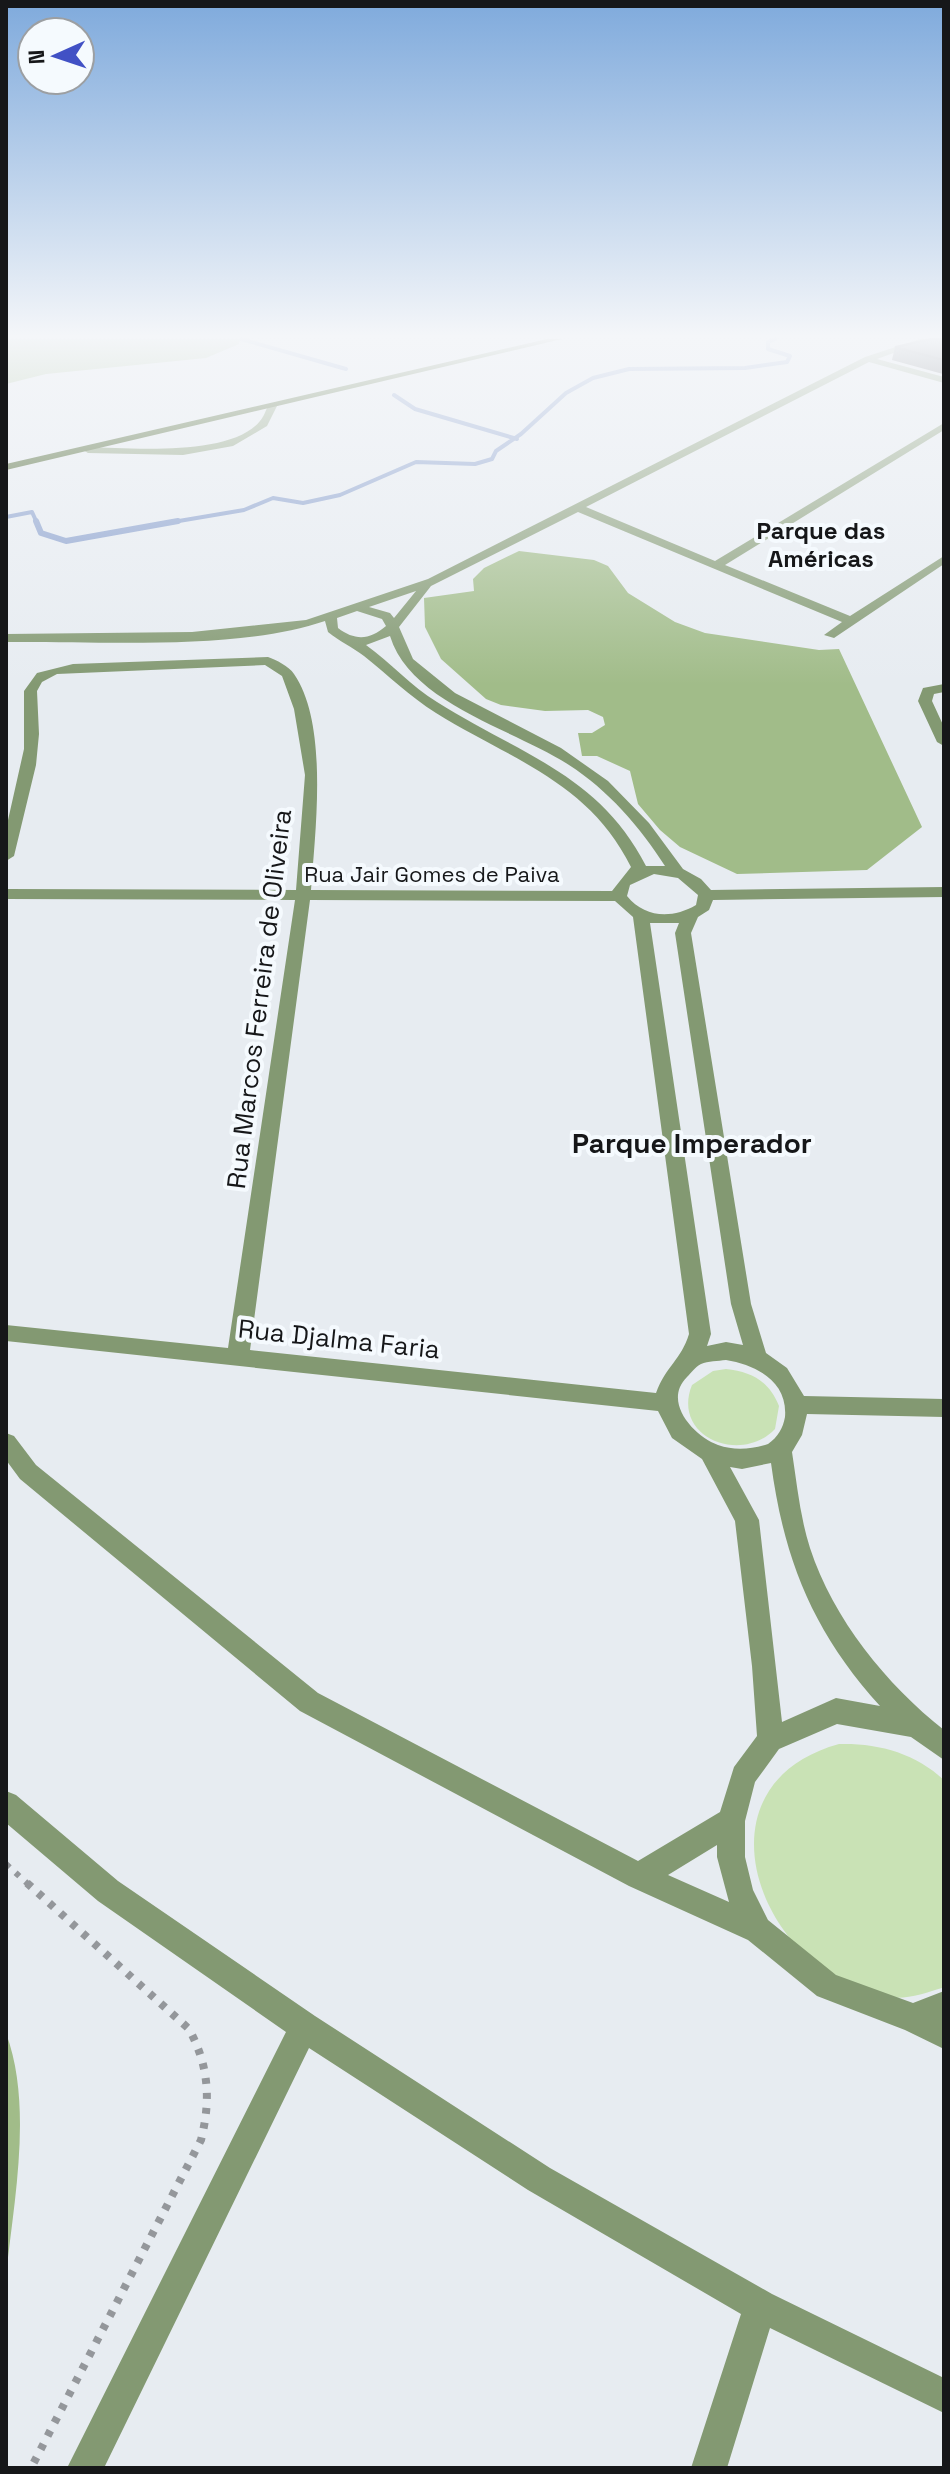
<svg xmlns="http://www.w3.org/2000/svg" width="950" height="2474" font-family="'Space Grotesk',sans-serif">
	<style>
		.green { fill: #c9e2b5 }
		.forest { fill: #a1bc89 }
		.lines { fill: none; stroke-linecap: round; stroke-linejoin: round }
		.stream-far1 { stroke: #829aca; stroke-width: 4 }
		.stream { stroke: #829aca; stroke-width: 6 }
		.path-far1 { stroke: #94979b; stroke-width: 6; stroke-dasharray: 5 8; stroke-linecap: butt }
		.path { stroke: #94979b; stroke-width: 8; stroke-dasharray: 6 9; stroke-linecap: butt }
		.minor { fill: #839972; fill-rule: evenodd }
		.major { fill: #355216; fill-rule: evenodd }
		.wall { fill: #4d5255 }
		.building { fill: #5a5f63; stroke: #3f4245; stroke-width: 2 }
		.labels { text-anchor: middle; stroke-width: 8; stroke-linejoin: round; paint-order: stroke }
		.far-street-label { font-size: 22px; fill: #161719; stroke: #f5fafe }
		.far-neighbourhood-label { font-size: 24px; font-weight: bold; fill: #161719; stroke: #f5fafe }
		.street-label { font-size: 26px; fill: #161719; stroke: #f5fafe }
		.neighbourhood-label { font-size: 28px; font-weight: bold; fill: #161719; stroke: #f5fafe }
	</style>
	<rect width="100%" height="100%" fill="#e7ecf1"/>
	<!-- green -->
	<path class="green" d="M 726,1369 C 752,1372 769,1381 779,1406 L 775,1429 C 741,1465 671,1437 692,1385 L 713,1371 Z
		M 839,1744 C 878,1743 915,1753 944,1780 L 942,1988 C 925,1993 907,2000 888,1997 C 761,1977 687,1786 839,1744 Z"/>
	<!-- forest -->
	<path class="forest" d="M 6,339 L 240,339 L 239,344 L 206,358 L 46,374 L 6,384 Z
		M 519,551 L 594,560 L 608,566 L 628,593 L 675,622 L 705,633 L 819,650 L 839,649 L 922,827 L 867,870 L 737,874 L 680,847 L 660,830 L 638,804 L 630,771 L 597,756 L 582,756 L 578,733 L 592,733 L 605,725 L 603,717 L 588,710 L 545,711 L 501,705 L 486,699 L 441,659 L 425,627 L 424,598 L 474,591 L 473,579 L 484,568 Z
		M 6,2033 C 33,2106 14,2200 6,2275 Z"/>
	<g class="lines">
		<!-- stream-far1 -->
		<path class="stream-far1" d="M 241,339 L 346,369
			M 394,395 L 415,409 L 517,439
			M 6,517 L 32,512 L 37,523
			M 167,523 L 244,510 L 273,498 L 303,503 L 340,495 L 416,462 L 475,464 L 492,459 L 496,451 L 521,434 L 566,393 L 593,378 L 629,369 L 745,368 L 787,362 L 790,356 L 768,349 L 768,342 L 775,339"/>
		<!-- stream -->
		<path class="stream" d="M 36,521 L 41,533 L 66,541 L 178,521"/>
		<!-- path-far1 -->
		<path class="path-far1" d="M 6,1864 L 29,1885"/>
		<!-- path -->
		<path class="path" d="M 27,1883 L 189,2029 C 209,2066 211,2100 201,2140 L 31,2468"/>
		<!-- minor -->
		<path class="minor" d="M 920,339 L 932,339 L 877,359 L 944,377 L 944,383 L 869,362 L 586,507 L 715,561 L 944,423 L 944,430 L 725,565 L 850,616 L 944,556 L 944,564 L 834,638 L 824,635 L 842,622 L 578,512 L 431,586 L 399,627 L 413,659 L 455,693 L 561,748 L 608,781 L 649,823 L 683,869 L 701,879 L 711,890 L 944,887 L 944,897 L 713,900 L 709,910 L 698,917 L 691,933 L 751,1304 L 766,1353 L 787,1368 L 804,1396 L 944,1399 L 944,1417 L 807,1414 L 802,1435 L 792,1452 C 797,1484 800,1517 810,1548 C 833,1619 887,1685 944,1730 L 944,1760 L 911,1737 L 837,1724 L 779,1749 L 755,1782 L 745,1821 L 745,1857 L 753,1890 L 768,1920 L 836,1975 L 913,2003 L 944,1991 L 944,2049 L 905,2030 L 817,1996 L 748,1940 L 629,1886 L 300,1711 L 20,1479 L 6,1460 L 6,1433 L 14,1436 L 36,1465 L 318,1693 L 638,1861 L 720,1812 L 734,1767 L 757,1736 L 752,1666 L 735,1521 L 702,1459 L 672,1438 L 658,1411 L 6,1341 L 6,1325 L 228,1348 L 295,900 L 6,899 L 6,889 L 296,890 L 305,775 L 294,709 L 282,676 L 265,665 L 57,674 L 42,682 L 37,691 L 39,734 L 36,765 L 14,856 L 6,861 L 6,829 L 24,749 L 24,691 L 37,673 L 73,664 L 268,657 C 276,660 289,666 294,674 C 329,725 315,832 311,890 L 612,891 L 631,867 C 589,782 512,760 436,713 C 409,696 388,675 364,656 C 352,647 339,641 328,632 L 325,621 C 237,651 100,641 6,642 L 6,634 L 192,632 L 306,620 L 428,579 L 865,357 ZM 416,591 L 394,618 L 390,613 L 369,607 ZM 357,611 L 382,619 L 386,626 C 370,640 355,641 338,628 L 337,618 ZM 390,636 C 411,704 514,729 569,765 C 608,790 640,827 665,866 L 646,866 C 599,774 519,754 437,702 C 411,686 391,663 366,645 ZM 654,874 L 678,878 L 698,895 L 696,905 C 672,919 645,918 627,896 L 630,885 ZM 310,900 L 615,901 L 633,917 L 689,1334 C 681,1360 666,1366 656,1393 L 250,1350 ZM 650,923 L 679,923 L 675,933 L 731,1304 L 743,1345 L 726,1342 L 707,1346 L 711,1334 ZM 726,1360 C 756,1365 788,1381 785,1417 C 783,1428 778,1437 768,1444 C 752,1449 735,1451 718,1445 C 694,1436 662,1402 687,1377 C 691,1373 695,1367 701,1364 C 708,1361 718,1361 726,1360 ZM 771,1463 C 784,1560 813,1632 880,1706 L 836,1698 L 782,1722 L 759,1520 L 730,1467 L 742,1469 ZM 717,1845 L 717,1857 L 729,1902 L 668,1875 Z
			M 269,404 L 277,406 L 267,426 L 233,446 L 183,455 L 88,453 L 83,450 L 88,447 C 130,448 231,457 260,421 C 264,417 266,409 269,404 Z
			M 944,684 L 944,692 L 934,694 L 932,701 L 944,727 L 944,746 L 937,742 L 918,701 L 923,688 Z
			M 6,1791 L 16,1795 L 118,1881 L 315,2016 L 550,2168 L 772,2294 L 944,2378 L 944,2413 L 770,2328 L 727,2468 L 691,2468 L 741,2314 L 528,2190 L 309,2048 L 104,2468 L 67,2468 L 286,2032 L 98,1901 L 6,1823 Z"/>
		<!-- major -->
		<path class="major" d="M 547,339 L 562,339 L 6,470 L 6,464 Z"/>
	</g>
	<!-- wall -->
	<path class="wall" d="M 944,339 L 943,374 L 892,360 L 895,347 Z"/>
	<!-- building -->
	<path class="building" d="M 931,339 L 944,339 L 944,360 L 895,347 Z"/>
	<!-- sky -->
	<linearGradient id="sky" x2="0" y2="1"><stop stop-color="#7faadc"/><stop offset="0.49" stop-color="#f4f6f9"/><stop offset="1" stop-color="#f4f6f9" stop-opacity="0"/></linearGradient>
	<rect width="950" height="685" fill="url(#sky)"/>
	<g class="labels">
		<!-- far-street labels -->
		<g class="far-street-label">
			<text x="432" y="882">Rua Jair Gomes de Paiva</text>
		</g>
		<!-- far-neighbourhood labels -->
		<g class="far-neighbourhood-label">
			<text x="821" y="539">Parque das<tspan x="821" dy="28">Américas</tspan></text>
		</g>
		<!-- street labels -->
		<g class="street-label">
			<text transform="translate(259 999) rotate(-83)" y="9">Rua Marcos Ferreira de Oliveira</text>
			<text transform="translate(339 1339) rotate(6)" y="9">Rua Djalma Faria</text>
		</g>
		<!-- neighbourhood labels -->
		<g class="neighbourhood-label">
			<text x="692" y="1153">Parque Imperador</text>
		</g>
	</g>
	<!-- border -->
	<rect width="950" height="2474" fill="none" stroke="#161719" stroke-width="16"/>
	<!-- north arrow -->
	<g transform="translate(56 56) rotate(267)"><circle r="38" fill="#f5fafe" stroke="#9c9fa2" stroke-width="2"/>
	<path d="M0-6L14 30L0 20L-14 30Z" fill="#4151c5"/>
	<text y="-12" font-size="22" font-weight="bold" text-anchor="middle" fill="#161719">N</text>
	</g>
</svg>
